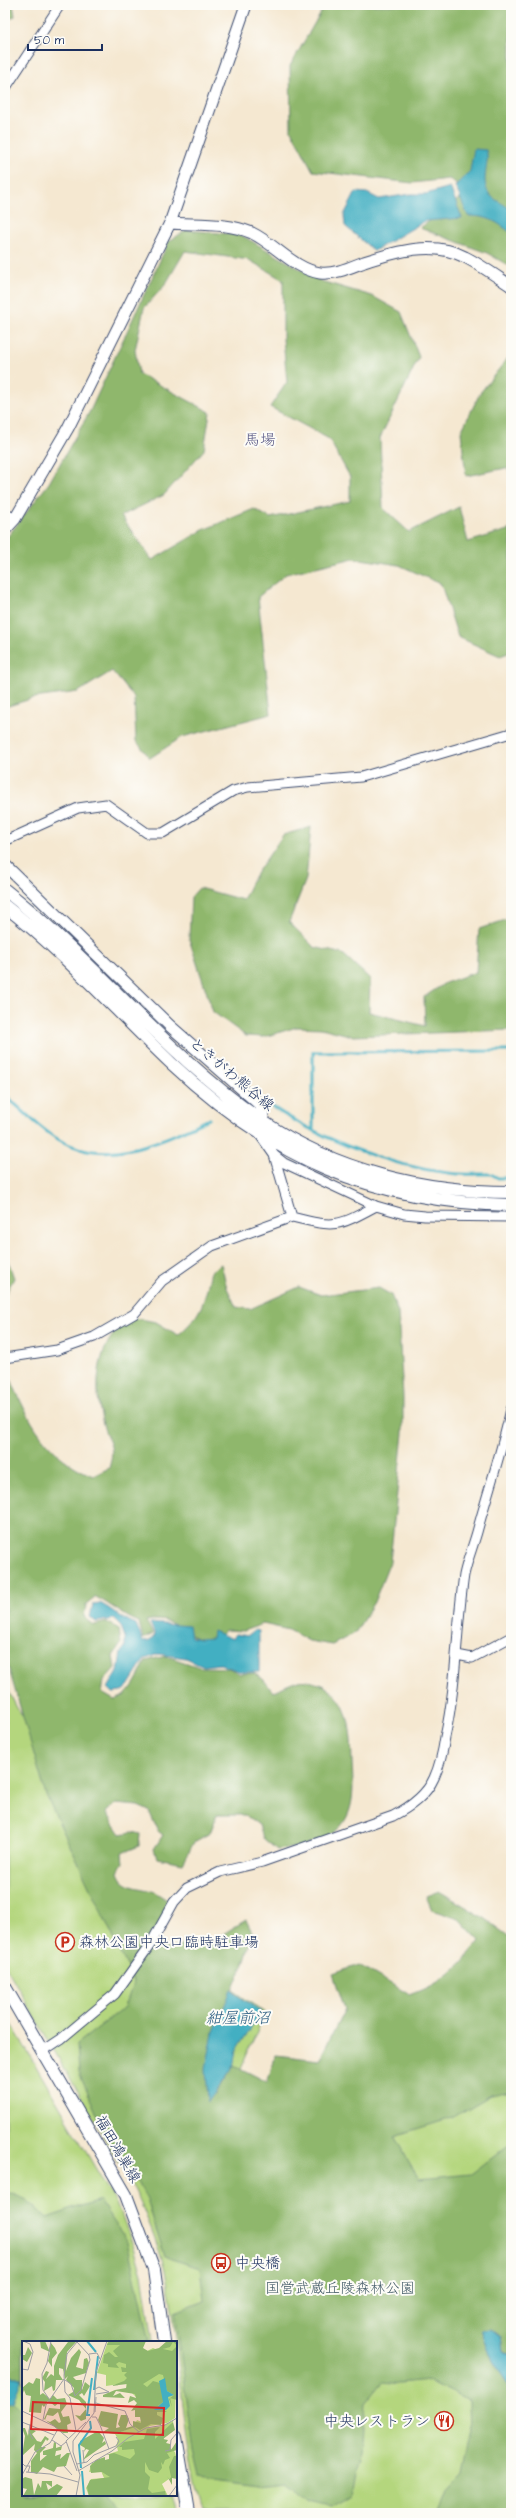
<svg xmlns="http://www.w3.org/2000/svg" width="516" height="2518" font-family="'Architects Daughter','Klee One',sans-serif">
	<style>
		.green { fill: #b4d67d; stroke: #68826e }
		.forest { fill: #8fb76c; stroke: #557365; fill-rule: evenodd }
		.water { fill: #43afc2; stroke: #2f6f90 }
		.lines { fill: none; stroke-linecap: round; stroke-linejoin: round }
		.stream { stroke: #43afc2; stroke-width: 3 }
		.minor-casing { stroke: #3c4b6f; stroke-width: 11 }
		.tertiary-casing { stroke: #3c4b6f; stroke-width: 13 }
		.secondary-casing { stroke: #3c4b6f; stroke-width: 14 }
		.minor { stroke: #fff; stroke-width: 9 }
		.tertiary { stroke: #fff; stroke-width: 11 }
		.secondary { stroke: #fff; stroke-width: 12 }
		.labels { text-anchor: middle; stroke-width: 4; stroke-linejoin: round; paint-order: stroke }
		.street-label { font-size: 15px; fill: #1b2f5e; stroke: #fdfcf7 }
		.poi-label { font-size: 15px; fill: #1b2f5e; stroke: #fdfcf7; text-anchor: start }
		.park-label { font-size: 15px; fill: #415966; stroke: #fdfcf7 }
		.neighbourhood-label { font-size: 16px; fill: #595986; stroke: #fdfcf7 }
		.water-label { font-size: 16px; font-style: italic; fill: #295c81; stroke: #fdfcf7 }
		.inset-river { fill: none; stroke: #43afc2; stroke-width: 2 }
		.inset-road { fill: none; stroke: #9e9ea3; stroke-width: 1 }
		.view { fill: #d62828; fill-opacity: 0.15; stroke: #d62828; stroke-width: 2 }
		.inset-edge { fill: none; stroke: #1b2f5e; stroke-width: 2 }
	</style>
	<rect width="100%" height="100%" fill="#fdfcf7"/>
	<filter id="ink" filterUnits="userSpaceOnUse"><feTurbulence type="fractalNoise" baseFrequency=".025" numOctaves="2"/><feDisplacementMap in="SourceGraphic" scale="8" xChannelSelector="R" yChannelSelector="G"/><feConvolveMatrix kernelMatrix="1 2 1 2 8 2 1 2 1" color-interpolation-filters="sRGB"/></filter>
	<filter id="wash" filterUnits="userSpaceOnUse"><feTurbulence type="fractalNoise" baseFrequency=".012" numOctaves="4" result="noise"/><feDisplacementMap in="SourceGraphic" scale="16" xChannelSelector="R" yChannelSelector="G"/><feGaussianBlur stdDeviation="0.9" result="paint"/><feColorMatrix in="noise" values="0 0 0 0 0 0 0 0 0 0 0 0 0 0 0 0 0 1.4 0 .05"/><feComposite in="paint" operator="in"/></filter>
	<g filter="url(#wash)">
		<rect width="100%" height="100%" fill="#f5e8d1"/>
		<!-- green -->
		<path class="green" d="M 5,1684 L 17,1708 L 28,1723 L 139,1947 L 212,1975 L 265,2013 L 224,2107 L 283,2127 L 511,1946 L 511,2513 L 202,2513 C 179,2433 183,2351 165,2271 C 158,2243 147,2217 135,2191 L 5,1965 Z
			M 5,2013 L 117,2205 L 133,2244 L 142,2274 L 152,2342 L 23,2342 L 23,2495 L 171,2495 L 176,2513 L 5,2513 Z"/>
		<!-- forest -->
		<path class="forest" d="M 5,5 L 13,5 L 15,16 L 5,22 Z
			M 325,5 L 511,5 L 511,267 L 487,253 L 420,228 L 470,191 L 449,179 L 412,183 L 313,171 L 291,130 L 290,66 Z
			M 187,230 L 241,235 L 321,281 L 372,296 L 401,312 L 419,357 L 380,438 L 383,508 L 409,532 L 459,507 L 468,542 L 511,529 L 511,652 L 500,656 L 458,637 L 441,584 L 399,565 L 354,558 L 286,574 L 258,597 L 271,714 L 182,737 L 150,758 L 136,741 L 134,697 L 112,671 L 78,692 L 34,698 L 5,707 L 5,540 L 49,483 L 90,411 L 169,241 ZM 185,251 L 249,260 L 283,280 L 283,339 L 287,382 L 270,407 L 329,439 L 350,477 L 350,501 L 270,518 L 254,509 L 203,530 L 152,560 L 121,516 L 164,495 L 204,450 L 210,412 L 139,374 L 135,350 L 144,308 L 165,285 Z
			M 511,354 L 511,473 L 506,468 L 466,476 L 461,432 L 480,393 Z
			M 311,827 L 306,879 L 289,922 L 314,947 L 343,954 L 370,979 L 369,1012 L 425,1026 L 424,997 L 445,983 L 476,972 L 479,929 L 511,918 L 511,1030 L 353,1036 L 321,1028 L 297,1027 L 264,1037 L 246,1036 L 213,1012 L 189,939 L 191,897 L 199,888 L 243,900 L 254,877 L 283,835 Z
			M 5,1253 L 14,1278 L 5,1295 Z
			M 221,1264 L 227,1288 L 236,1307 L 250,1309 L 299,1287 L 321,1295 L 379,1288 L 391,1295 L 398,1312 L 403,1396 L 403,1433 L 390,1562 L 374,1602 L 355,1633 L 332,1645 L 309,1641 L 289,1630 L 263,1624 L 243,1631 L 225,1630 L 217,1642 C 212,1641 206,1641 201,1640 C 179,1631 173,1616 146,1621 L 153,1634 L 143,1639 L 139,1622 C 123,1616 112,1605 96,1597 L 86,1605 L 84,1617 L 94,1625 L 107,1622 L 119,1629 L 121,1644 L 113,1656 L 115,1668 L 104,1680 L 102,1693 L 114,1700 C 132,1696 138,1676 146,1661 L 166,1656 L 199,1667 L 229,1668 L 240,1674 L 254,1673 L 264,1680 L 273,1692 C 281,1688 290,1683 298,1681 C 305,1679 316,1683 322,1685 C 351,1700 351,1732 352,1762 C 353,1783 356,1808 341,1826 C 327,1842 298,1848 277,1850 L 263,1838 L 259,1825 L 245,1815 L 217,1815 L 210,1833 L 194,1842 L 183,1863 L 157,1858 L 154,1849 L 163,1835 L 158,1831 L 149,1811 L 138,1806 L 116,1804 L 106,1812 L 121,1834 L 132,1832 L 140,1834 L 139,1846 L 122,1853 L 123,1863 L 118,1872 C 123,1888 138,1887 152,1891 C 158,1893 163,1898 169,1901 L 165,1919 L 153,1939 L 168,1949 L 218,1937 L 246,1920 L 253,1934 L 244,1963 L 213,2034 L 215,2094 L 234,2065 L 267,2082 L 276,2055 L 319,2060 L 345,2009 L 333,1974 L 359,1965 L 410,1995 C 445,1982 457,1969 480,1941 L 459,1919 L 432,1910 L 426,1896 L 439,1891 L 478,1914 L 511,1938 L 511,2091 L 491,2095 L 452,2118 L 394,2136 L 419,2179 L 471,2174 L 511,2143 L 511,2354 L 503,2351 L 501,2337 L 491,2329 L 481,2330 L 493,2362 L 508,2384 L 511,2397 L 511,2513 L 438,2513 L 446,2496 L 463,2477 L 470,2437 L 469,2400 L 427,2381 L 399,2384 L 383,2382 L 366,2403 L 362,2452 L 355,2469 L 351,2495 L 332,2507 L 308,2502 L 282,2482 L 257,2485 L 200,2477 L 194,2452 L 175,2312 L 204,2301 L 200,2268 L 165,2257 L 147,2200 L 134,2174 L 102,2126 L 79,2073 L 77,2044 L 125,2007 L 134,1981 L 46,1795 L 5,1656 L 5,1377 L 10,1377 C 29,1422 46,1456 93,1476 L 109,1468 C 116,1444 108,1445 103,1424 C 95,1395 95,1361 112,1336 C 117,1329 126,1323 133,1318 L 156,1322 L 178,1335 C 203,1314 204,1302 211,1271 Z
			M 5,2191 L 27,2200 L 47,2218 L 99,2200 L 127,2241 L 149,2342 L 23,2342 L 23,2382 L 22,2377 L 12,2377 L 5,2367 Z
			M 13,2402 L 23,2411 L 23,2495 L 105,2495 L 122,2513 L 5,2513 L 5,2403 Z"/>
		<!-- water -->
		<path class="water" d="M 474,149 L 486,150 C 491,163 478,182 491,196 C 497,202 506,204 511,211 L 511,233 C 496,221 488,216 468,216 L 455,186 L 470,171 Z
			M 450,187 L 462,218 L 425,221 L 374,251 L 345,226 L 344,215 L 356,192 L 367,193 L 379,199 L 411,194 L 426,194 Z
			M 100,1603 C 113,1610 122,1619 136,1624 L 143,1642 L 150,1641 L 155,1635 L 150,1623 L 189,1626 L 191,1637 L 199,1639 L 212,1638 L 213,1631 L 233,1639 L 235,1634 L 247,1636 L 255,1630 L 259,1631 L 259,1672 L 241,1672 L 220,1664 L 204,1666 L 186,1658 L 159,1654 L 145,1659 L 128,1686 L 121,1692 L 113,1693 L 108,1688 L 118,1671 L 121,1653 L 125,1647 L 125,1638 L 121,1626 L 114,1619 L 96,1622 L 90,1617 L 93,1604 Z
			M 231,1990 L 261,2012 L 236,2051 L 233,2067 L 208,2102 L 206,2068 L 213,2034 Z
			M 491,2329 L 501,2337 L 503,2351 L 511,2354 L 511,2397 L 508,2384 L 493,2362 L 481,2330 Z
			M 5,2367 L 12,2377 L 22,2377 L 13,2402 L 5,2403 Z"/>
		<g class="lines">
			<!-- stream -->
			<path class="stream" d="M 5,1095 C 21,1109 38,1127 56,1138 C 107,1169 161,1141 209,1119
				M 262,1100 C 315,1137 384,1165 448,1173 C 462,1175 477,1174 491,1174 L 498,1178 L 511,1178
				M 313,1130 L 313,1052 L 511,1051"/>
		</g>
	</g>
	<g filter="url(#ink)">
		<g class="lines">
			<defs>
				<path id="minor" d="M 5,89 L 60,5
					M 5,513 L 15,519
					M 5,841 L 78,808 L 106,804 L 147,833 L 163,833 L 233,791 L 248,787 L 361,777 L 511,733
					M 260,1135 L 274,1155 L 284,1163 L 376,1206 L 404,1214 L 425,1216 L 511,1217
					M 292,1217 C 336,1228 337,1227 376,1206
					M 5,1358 L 57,1350 L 94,1337 L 134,1314 L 162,1281 L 212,1246 L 292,1217 L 274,1155
					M 457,1655 L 472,1658 L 511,1637
					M 43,2051 L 61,2039 L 115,1994 L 150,1945 L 174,1902 L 187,1888 L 220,1872 L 262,1862 L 393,1816 C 410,1807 426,1796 434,1778 C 440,1765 443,1751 445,1737 C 457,1683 456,1629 464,1575 C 467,1561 473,1546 477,1532 C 488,1491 502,1451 511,1409"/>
				<path id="tertiary" d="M 170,223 C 197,225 227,222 252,233 C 275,244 294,269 320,273 C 334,275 351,267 364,262 C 395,252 433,240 465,257 C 481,265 496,276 511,286
					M 5,530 L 15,519 L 68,428 L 170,223 L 246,5
					M 5,865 L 170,1026 L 259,1104 L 263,1114 L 261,1127"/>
				<path id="secondary" d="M 5,890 C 95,961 168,1057 262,1121 C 335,1171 424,1192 511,1192
					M 5,906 C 65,953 116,1011 171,1063 C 272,1158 372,1202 511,1205
					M 5,1987 L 126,2195 L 154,2270 L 164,2342
					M 176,2437 L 189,2513"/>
			</defs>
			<!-- minor casing -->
			<use href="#minor" class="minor-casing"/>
			<!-- tertiary casing -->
			<use href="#tertiary" class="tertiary-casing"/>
			<!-- secondary casing -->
			<use href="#secondary" class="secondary-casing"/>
			<!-- minor -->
			<use href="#minor" class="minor"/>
			<!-- tertiary -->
			<use href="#tertiary" class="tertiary"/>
			<!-- secondary -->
			<use href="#secondary" class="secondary"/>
		</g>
	</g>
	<!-- icons -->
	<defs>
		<symbol id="parking-ring" viewBox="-11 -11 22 22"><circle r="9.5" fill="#fdfcf7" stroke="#c8321e" stroke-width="1.5"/><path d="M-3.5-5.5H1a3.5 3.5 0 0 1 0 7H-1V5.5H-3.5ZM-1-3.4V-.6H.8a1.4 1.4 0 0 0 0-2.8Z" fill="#c8321e"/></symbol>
		<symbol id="bus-ring" viewBox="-11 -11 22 22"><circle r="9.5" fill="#fdfcf7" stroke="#c8321e" stroke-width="1.5"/><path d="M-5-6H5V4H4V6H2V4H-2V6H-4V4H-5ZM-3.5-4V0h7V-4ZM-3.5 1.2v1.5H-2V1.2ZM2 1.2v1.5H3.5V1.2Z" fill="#c8321e"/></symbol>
		<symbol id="restaurant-ring" viewBox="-11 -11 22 22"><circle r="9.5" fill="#fdfcf7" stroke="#c8321e" stroke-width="1.5"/><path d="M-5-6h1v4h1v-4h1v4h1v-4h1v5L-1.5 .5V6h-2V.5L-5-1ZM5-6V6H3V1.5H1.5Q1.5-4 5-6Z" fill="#c8321e"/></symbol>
	</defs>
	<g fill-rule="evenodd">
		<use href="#parking-ring" x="54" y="1931" width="22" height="22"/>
		<use href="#bus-ring" x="210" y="2252" width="22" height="22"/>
		<use href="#restaurant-ring" x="433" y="2410" width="22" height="22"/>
	</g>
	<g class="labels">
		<!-- street labels -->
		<g class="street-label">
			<text transform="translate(232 1074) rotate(40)" y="5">ときがわ熊谷線</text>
			<text transform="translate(118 2149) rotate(60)" y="5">福田鴻巣線</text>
		</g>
		<!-- poi labels -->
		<g class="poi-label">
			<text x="79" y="1947">森林公園中央口臨時駐車場</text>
			<text x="235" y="2268">中央橋</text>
			<text x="430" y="2426" text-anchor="end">中央レストラン</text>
		</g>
		<!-- park labels -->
		<g class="park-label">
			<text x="340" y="2293">国営武蔵丘陵森林公園</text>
		</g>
		<!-- neighbourhood labels -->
		<g class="neighbourhood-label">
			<text x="260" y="445">馬場</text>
		</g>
		<!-- water labels -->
		<g class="water-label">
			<text x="238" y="2023">紺屋前沼</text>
		</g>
	</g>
	<!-- overview -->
	<g transform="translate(22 2341)">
		<rect width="155" height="155" fill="#f5e8d1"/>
		<path d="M 86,0 L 121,0 L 120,8 L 125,10 L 131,7 L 140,11 L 145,0 L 155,0 L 153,77 L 145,82 L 128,85 L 94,106 L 96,98 L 93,93 L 111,86 L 115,79 L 120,81 L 116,58 L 105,47 L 104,42 L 84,45 L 84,34 L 75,32 ZM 152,79 L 142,96 L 142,102 L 153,111 L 154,115 L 151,135 L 140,143 L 146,155 L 67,155 L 64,147 L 69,138 L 82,137 L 79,130 L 67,131 L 70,122 L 79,123 L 87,118 L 87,113 L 96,110 L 95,106 L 103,99 L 125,87 L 140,85 Z" fill="#b4d67d"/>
		<path d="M 18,0 L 23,0 L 27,9 L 29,2 L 33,7 L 35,12 L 30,18 L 30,26 L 26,20 L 28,11 L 19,7 ZM 87,0 L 124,0 L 121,7 L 126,10 L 137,7 L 145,0 L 155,0 L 155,4 L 151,1 L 148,6 L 141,8 L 150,10 L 155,5 L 155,59 L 148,57 L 150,66 L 147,58 L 152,54 L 145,50 L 141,34 L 137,33 L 121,43 L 125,46 L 131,40 L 138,42 L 142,60 L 136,65 L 145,71 L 135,71 L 135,74 L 141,77 L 139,84 L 129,83 L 118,89 L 113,86 L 93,93 L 81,91 L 87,87 L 79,85 L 76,79 L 79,70 L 96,73 L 94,87 L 98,86 L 96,83 L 99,74 L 105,74 L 107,78 L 104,87 L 111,85 L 111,80 L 119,82 L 118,76 L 113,76 L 113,69 L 109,70 L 115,62 L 112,59 L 106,62 L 108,55 L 114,57 L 113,53 L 94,50 L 91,55 L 98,52 L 103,57 L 81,56 L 81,54 L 93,49 L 104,47 L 105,43 L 89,45 L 102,40 L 105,37 L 102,34 L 105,31 L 100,31 L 99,26 L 104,27 L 104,23 L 97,21 L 94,23 L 97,27 L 86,26 L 86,23 L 81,22 L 82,14 L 87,11 L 93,16 L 96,16 L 91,10 L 98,4 L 85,4 ZM 46,1 L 54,1 L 45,11 L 44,30 L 49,17 L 57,8 L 59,11 L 54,26 L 61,28 L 62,18 L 65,17 L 67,22 L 64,32 L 51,36 L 54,39 L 60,39 L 60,49 L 63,41 L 68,45 L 62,55 L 60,52 L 57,54 L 64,61 L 64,78 L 59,80 L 53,74 L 58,75 L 64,68 L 57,59 L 46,54 L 51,51 L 52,47 L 44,39 L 46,35 L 43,38 L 41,28 L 37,27 L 37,33 L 41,39 L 34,39 L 33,49 L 31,50 L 30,45 L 22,50 L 23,41 L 20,37 L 24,30 L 27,31 L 24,38 L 29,33 L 32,35 L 32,25 L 36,14 ZM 6,6 L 10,12 L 5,21 L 0,18 L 0,14 L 3,14 ZM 14,37 L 18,38 L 18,54 L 21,52 L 28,58 L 31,54 L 35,58 L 43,57 L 45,63 L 39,71 L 41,76 L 47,75 L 49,82 L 45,84 L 46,92 L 41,92 L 22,78 L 27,67 L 38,68 L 38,61 L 33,65 L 26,60 L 22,66 L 20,64 L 19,72 L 7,71 L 9,55 L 4,54 L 2,49 L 0,55 L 0,47 L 7,41 L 11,43 ZM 36,71 L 39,81 L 37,82 L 33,78 L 28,81 L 23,79 L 25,74 L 31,75 ZM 151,81 L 153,89 L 141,98 L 146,99 L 144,102 L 148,103 L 149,109 L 155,100 L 155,109 L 145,112 L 148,117 L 143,119 L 141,124 L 139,121 L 140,127 L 136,132 L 127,129 L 123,121 L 123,131 L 128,136 L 126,148 L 130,152 L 143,150 L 144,155 L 67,155 L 65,146 L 68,139 L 88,136 L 80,131 L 69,132 L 68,125 L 74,119 L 83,116 L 83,119 L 87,118 L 87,114 L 84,114 L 92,112 L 108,118 L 113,113 L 112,108 L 100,109 L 100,106 L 97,106 L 102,101 L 122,98 L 125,88 L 138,86 L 133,91 L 133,98 ZM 0,87 L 3,87 L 6,95 L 7,87 L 14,90 L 10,93 L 15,100 L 19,101 L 23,95 L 27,98 L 25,100 L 24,98 L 19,106 L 24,106 L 18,112 L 18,120 L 25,114 L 21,114 L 21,110 L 31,107 L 32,101 L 34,102 L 34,107 L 40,105 L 39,109 L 34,110 L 33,115 L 39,113 L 38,118 L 45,112 L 48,112 L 44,125 L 35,126 L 32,131 L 21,126 L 15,133 L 9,131 L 9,120 L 15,112 L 12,109 L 13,103 L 0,115 L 3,95 ZM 76,90 L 82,97 L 80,102 L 83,100 L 84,103 L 61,119 L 67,109 L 64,108 L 62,111 L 63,107 L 58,104 L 58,100 ZM 152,115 L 155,115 L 155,138 L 150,137 L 150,144 L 145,135 L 147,138 L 149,136 L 147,126 ZM 3,136 L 10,138 L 12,154 L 16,142 L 19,147 L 20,140 L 30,140 L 30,146 L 24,142 L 26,149 L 35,143 L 41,146 L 34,155 L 1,155 L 5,148 L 0,147 L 0,138 Z" fill="#8fb76c" fill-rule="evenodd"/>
		<path d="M 143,37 L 145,50 L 152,54 L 146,56 L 148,65 L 144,69 L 132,69 L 141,61 L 137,40 Z" fill="#43afc2"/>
		<path class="inset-river" d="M 65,0 L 74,11M 72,49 L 76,15M 68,74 L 65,74 L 70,37M 59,127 L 57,104 L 69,87 L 68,80M 60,130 L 62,155"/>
		<path class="inset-road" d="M 67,13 L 75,12 L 78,18M 0,28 L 6,29 L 11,11 L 8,3 L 1,0M 43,39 L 49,43 L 53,55 L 59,49 L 68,19 L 67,14 L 55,1M 73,48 L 77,46 L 87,51 L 74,53M 27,58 L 21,49 L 20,33 L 25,22 L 29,0M 74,62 L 103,70 L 108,83 L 117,91M 0,70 L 32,85 L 46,97M 73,71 L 74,56M 70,76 L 74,76 L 78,84 L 87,108M 21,79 L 24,64 L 42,38M 0,81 L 32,94M 8,83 L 7,91 L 11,98M 54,90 L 48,57 L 43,51 L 42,34 L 45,13 L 55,1M 30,99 L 39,105 L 44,101M 61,109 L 62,122M 143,110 L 148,109 L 149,99 L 155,92M 0,122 L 3,125 L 8,125 L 6,131M 55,123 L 65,121 L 72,114 L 94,105 L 97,100 L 94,96M 42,125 L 50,134M 55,130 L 44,100 L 64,81M 56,130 L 90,110 L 106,97 L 124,87 L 143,84 L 155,77M 4,131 L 28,133 L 56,141M 0,134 L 13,111 L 28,102 L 36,88M 0,140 L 0,154M 54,155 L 58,134 L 51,111 L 51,100 L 72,72 L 74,31 L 85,0M 147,155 L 155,144"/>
		<path class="view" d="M 11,61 L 142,67 L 141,94 L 9,88 Z"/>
		<rect width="155" height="155" class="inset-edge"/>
	</g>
	<!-- margin -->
	<rect width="516" height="2518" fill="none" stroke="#fdfcf7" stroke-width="20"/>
	<!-- scale -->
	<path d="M28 44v6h74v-6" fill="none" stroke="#1b2f5e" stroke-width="2"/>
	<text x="34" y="44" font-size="12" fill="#1b2f5e" stroke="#fdfcf7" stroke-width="3" paint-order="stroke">50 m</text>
</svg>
